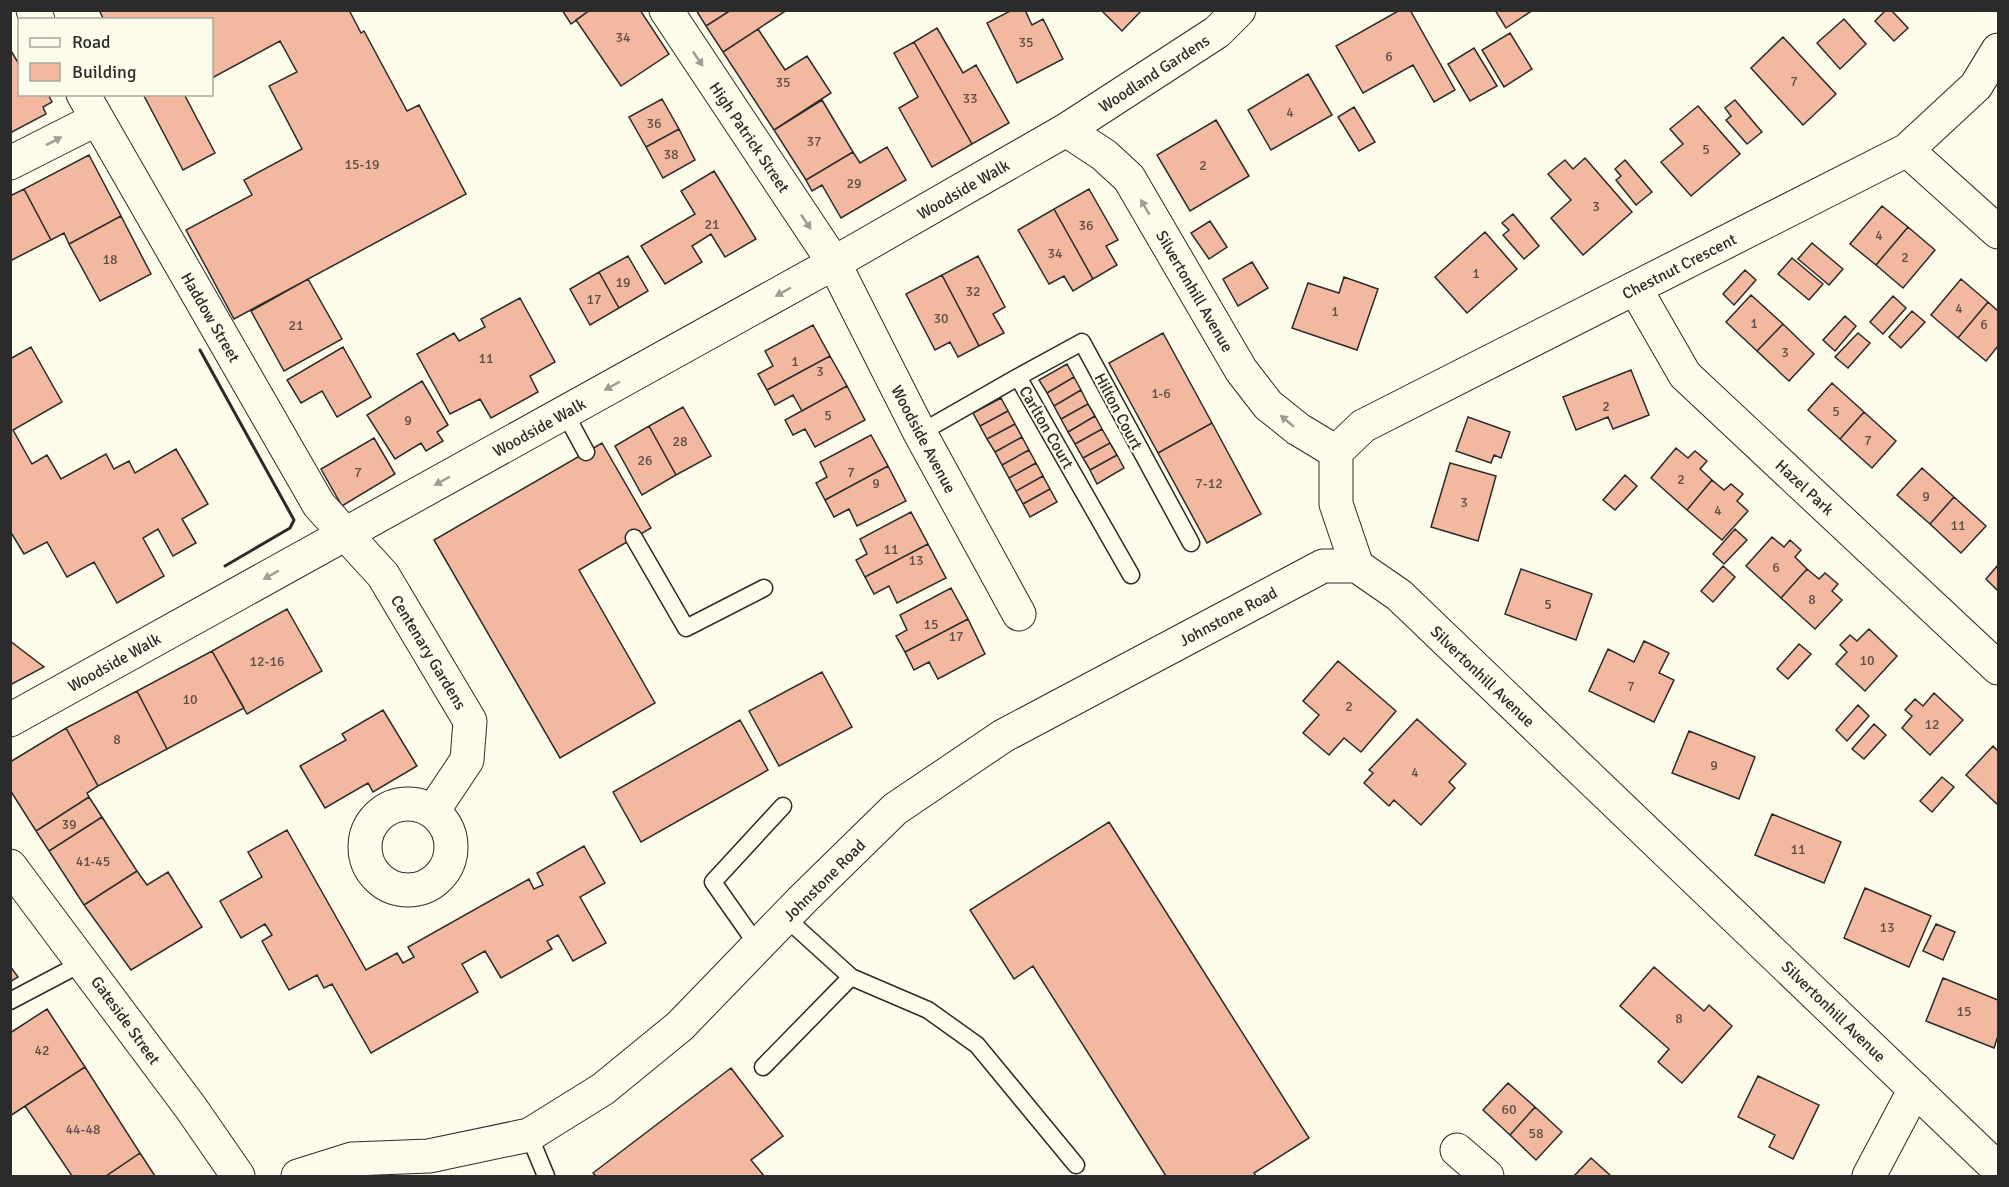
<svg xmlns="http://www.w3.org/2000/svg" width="2009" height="1187" font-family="Signika,sans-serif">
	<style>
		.building { fill: #f2b8a0; stroke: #2b2b2b; stroke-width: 1.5 }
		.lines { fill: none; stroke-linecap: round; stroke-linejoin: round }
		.service-casing { stroke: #2b2b2b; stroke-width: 19 }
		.minor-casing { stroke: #2b2b2b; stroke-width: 35 }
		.tertiary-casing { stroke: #2b2b2b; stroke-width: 35 }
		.primary-casing { stroke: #2b2b2b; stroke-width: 35 }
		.service { stroke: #fdfbea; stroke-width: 16 }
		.minor { stroke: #fdfbea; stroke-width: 33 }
		.tertiary { stroke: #fdfbea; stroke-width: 33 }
		.primary { stroke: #fdfbea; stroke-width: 33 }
		.wall { stroke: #2b2b2b; stroke-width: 3 }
		.oneway { fill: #9e9d94 }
		.labels { text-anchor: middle; stroke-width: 4.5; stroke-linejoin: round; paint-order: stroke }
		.number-label { font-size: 14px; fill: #5d4e48 }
		.street-label { font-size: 16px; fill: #2b2b2b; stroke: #fdfbea }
	</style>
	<rect width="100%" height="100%" fill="#fdfbea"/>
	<!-- building -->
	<path class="building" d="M 99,10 L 349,10 L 361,33 L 364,31 L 407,111 L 419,105 L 466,194 L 234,319 L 186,230 L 252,195 L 244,180 L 302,149 L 269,86 L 297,72 L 280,41 L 212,78 L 212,20 L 104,20 Z
		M 562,10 L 590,10 L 571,24 Z
		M 590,10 L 640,10 L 669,54 L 621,86 L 576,20 Z
		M 696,10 L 731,10 L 706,26 Z
		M 731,10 L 787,10 L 723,52 L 706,26 Z
		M 1012,10 L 1025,10 L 1032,25 L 1043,19 L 1063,59 L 1017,83 L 987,23 Z
		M 1101,10 L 1142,10 L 1122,31 Z
		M 1400,10 L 1410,10 L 1455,90 L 1434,102 L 1413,65 L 1363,93 L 1336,46 Z
		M 1495,10 L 1533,10 L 1506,28 Z
		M 1886,10 L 1891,10 L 1908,28 L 1894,41 L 1875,21 Z
		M 1844,19 L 1866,44 L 1840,69 L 1817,43 Z
		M 937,28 L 963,73 L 976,65 L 1009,123 L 972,144 L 914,42 Z
		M 758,29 L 785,70 L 807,56 L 831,93 L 774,130 L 723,52 Z
		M 1510,33 L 1532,69 L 1504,87 L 1482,50 Z
		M 1783,37 L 1836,94 L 1803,125 L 1751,68 Z
		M 914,42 L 972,144 L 932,167 L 899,108 L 918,97 L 894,53 Z
		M 1474,48 L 1497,86 L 1470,101 L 1448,64 Z
		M 10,49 L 20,66 L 20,94 L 48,94 L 52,102 L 43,107 L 46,114 L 10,133 Z
		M 1308,74 L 1332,115 L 1271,150 L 1248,110 Z
		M 143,94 L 184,94 L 215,153 L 183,170 Z
		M 662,99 L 679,129 L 646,147 L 629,117 Z
		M 822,100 L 853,152 L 806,180 L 774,130 Z
		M 1735,100 L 1762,132 L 1747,144 L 1726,120 L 1731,116 L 1725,108 Z
		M 1698,106 L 1740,154 L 1691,196 L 1661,162 L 1683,144 L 1670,129 Z
		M 1354,107 L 1375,142 L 1359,151 L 1338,117 Z
		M 1216,120 L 1249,176 L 1190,211 L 1157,155 Z
		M 679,129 L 695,160 L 663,178 L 646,147 Z
		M 887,147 L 906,180 L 841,218 L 822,185 L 812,191 L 806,180 L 853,152 L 860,163 Z
		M 89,155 L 121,216 L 69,244 L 64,233 L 51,240 L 24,189 Z
		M 1585,158 L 1632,212 L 1583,255 L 1551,218 L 1571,200 L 1548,174 L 1565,160 L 1573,169 Z
		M 1625,160 L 1652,192 L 1636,205 L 1616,180 L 1621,176 L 1615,169 Z
		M 714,171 L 756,239 L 725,257 L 711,234 L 692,246 L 702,262 L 665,284 L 641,246 L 695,214 L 681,191 Z
		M 24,189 L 51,240 L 10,261 L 10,196 Z
		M 1089,189 L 1118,240 L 1106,246 L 1117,265 L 1093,279 L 1054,209 Z
		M 1882,206 L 1908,227 L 1876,265 L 1850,244 Z
		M 1054,209 L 1093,279 L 1073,291 L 1064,276 L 1049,284 L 1018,230 Z
		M 1513,214 L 1539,246 L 1524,259 L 1503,235 L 1509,230 L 1502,223 Z
		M 121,216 L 151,274 L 100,301 L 69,244 Z
		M 1210,221 L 1227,247 L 1209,259 L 1191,233 Z
		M 1908,227 L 1935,250 L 1903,288 L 1876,265 Z
		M 1485,232 L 1517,269 L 1467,313 L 1435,277 Z
		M 1812,243 L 1843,269 L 1829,285 L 1798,259 Z
		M 628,256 L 648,291 L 619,308 L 599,272 Z
		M 978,256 L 1005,307 L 993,314 L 1004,333 L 979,346 L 942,275 Z
		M 1792,258 L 1823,284 L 1809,300 L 1778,274 Z
		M 1252,262 L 1268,288 L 1238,306 L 1223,279 Z
		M 1745,270 L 1756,280 L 1734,305 L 1723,294 Z
		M 599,272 L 619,308 L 590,325 L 570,289 Z
		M 942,275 L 979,346 L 958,357 L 950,342 L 935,350 L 906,294 Z
		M 1344,277 L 1378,289 L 1357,350 L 1292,328 L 1308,283 L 1339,293 Z
		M 308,279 L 342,339 L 284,371 L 251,311 Z
		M 1961,279 L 1988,302 L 1958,338 L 1931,315 Z
		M 1751,295 L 1783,324 L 1757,351 L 1726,322 Z
		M 1893,296 L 1906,308 L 1883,334 L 1870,322 Z
		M 520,298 L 555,362 L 530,376 L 538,392 L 491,418 L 480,399 L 450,414 L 417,354 L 454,333 L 459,341 L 485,327 L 481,319 Z
		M 1988,302 L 1998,311 L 1998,346 L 1986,361 L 1958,338 Z
		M 1912,311 L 1925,322 L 1901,348 L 1889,337 Z
		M 1845,316 L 1856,326 L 1835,351 L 1823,340 Z
		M 1783,324 L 1814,354 L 1789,381 L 1757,351 Z
		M 813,325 L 830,356 L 767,390 L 758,374 L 773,366 L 765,351 Z
		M 1163,333 L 1212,423 L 1158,453 L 1109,363 Z
		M 1858,333 L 1870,343 L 1848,368 L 1835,357 Z
		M 31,347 L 62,402 L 13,430 L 32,464 L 47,455 L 61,479 L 106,454 L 114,469 L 129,461 L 135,473 L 176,449 L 208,504 L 182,519 L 196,543 L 173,556 L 158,529 L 143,538 L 164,576 L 117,603 L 94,562 L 67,577 L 47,542 L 24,554 L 10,531 L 10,359 Z
		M 343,347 L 371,397 L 337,417 L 322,391 L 301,403 L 287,380 Z
		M 830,356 L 847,386 L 802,411 L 793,395 L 775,405 L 767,390 Z
		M 1067,364 L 1074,377 L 1047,393 L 1039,380 Z
		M 1631,370 L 1649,415 L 1613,429 L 1608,417 L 1576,430 L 1563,397 Z
		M 1074,377 L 1081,390 L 1054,406 L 1047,393 Z
		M 422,381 L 448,425 L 437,432 L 443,441 L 426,451 L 421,443 L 395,459 L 367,415 Z
		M 1832,383 L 1864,412 L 1840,439 L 1808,410 Z
		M 847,386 L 865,420 L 815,447 L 805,429 L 793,435 L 785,420 Z
		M 1081,390 L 1088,404 L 1061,419 L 1054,406 Z
		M 1001,398 L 1008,411 L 980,426 L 973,413 Z
		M 1088,404 L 1095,416 L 1068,432 L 1061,419 Z
		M 683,407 L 711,456 L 676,475 L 649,426 Z
		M 1008,411 L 1015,424 L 987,439 L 980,426 Z
		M 1864,412 L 1896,441 L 1872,468 L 1840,439 Z
		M 1095,416 L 1102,429 L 1075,444 L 1068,432 Z
		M 1468,417 L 1510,432 L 1501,458 L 1494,455 L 1491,463 L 1456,451 Z
		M 1212,423 L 1261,514 L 1207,543 L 1158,453 Z
		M 1015,424 L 1022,437 L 995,452 L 987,439 Z
		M 649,426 L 676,475 L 642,495 L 615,446 Z
		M 1102,429 L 1110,443 L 1083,458 L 1075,444 Z
		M 871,435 L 888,466 L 825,500 L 816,483 L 827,477 L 820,462 Z
		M 1022,437 L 1029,450 L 1002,465 L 995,452 Z
		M 374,438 L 395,474 L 342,506 L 321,469 Z
		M 602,443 L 651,528 L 579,570 L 655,703 L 560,758 L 434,540 Z
		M 1110,443 L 1117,455 L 1090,470 L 1083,458 Z
		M 1676,448 L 1688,458 L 1695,451 L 1707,461 L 1700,469 L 1712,480 L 1687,510 L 1651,478 Z
		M 1029,450 L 1036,463 L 1009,478 L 1002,465 Z
		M 1117,455 L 1124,468 L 1097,484 L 1090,470 Z
		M 1036,463 L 1043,476 L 1016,491 L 1009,478 Z
		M 1450,463 L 1496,476 L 1478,541 L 1431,527 Z
		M 888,466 L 906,501 L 857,526 L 849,509 L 834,517 L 825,500 Z
		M 1922,468 L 1954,497 L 1930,524 L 1897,495 Z
		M 1625,475 L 1637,486 L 1615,510 L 1603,500 Z
		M 1043,476 L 1050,489 L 1023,504 L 1016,491 Z
		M 1712,480 L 1724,490 L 1731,484 L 1743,494 L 1737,501 L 1748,511 L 1722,540 L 1687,510 Z
		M 1050,489 L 1057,502 L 1030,517 L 1023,504 Z
		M 1954,497 L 1986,526 L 1961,553 L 1930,524 Z
		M 911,512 L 928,544 L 865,577 L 856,560 L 867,554 L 860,539 Z
		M 1735,529 L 1747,540 L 1724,564 L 1713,554 Z
		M 1772,537 L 1784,547 L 1790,540 L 1801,550 L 1795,557 L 1807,569 L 1781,598 L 1746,566 Z
		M 928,544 L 946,578 L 897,603 L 889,586 L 874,594 L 865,577 Z
		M 1998,565 L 1998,591 L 1986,579 Z
		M 1723,566 L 1735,577 L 1713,602 L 1701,591 Z
		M 1521,569 L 1592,594 L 1576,640 L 1505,614 Z
		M 1807,569 L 1819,579 L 1825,573 L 1838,584 L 1832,591 L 1842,600 L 1815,629 L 1781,598 Z
		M 951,588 L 968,619 L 905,652 L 896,636 L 907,630 L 900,615 Z
		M 287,609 L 322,671 L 247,714 L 212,651 Z
		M 968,619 L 985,654 L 938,679 L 929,662 L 914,670 L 905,652 Z
		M 1869,629 L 1897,656 L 1865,691 L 1836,664 L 1847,652 L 1840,645 L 1850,635 L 1857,641 Z
		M 10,641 L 44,667 L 10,685 Z
		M 1644,641 L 1669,653 L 1659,673 L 1674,680 L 1654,722 L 1589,691 L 1608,649 L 1634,662 Z
		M 1799,644 L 1811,654 L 1788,679 L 1777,669 Z
		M 212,651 L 244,708 L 167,749 L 137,691 Z
		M 1338,661 L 1396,711 L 1361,752 L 1344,738 L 1329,755 L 1303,733 L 1319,715 L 1303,701 Z
		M 822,672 L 852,727 L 779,766 L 749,711 Z
		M 137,691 L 167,749 L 98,786 L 66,728 Z
		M 1934,693 L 1963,720 L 1930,755 L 1902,728 L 1912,716 L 1905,710 L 1915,699 L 1923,706 Z
		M 1858,705 L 1869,716 L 1847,741 L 1836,730 Z
		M 383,710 L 417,766 L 373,792 L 368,783 L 325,808 L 300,766 L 346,740 L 342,734 Z
		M 1417,719 L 1466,764 L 1449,782 L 1455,788 L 1421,825 L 1394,800 L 1389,806 L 1364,783 L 1373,773 L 1369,770 Z
		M 740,720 L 768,770 L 641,842 L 613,792 Z
		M 1874,724 L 1886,735 L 1864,759 L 1852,749 Z
		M 66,728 L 98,786 L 87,793 L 89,797 L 36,831 L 10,790 L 10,762 Z
		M 1689,731 L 1755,757 L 1739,799 L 1672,773 Z
		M 1993,746 L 1998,751 L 1998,805 L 1966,775 Z
		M 1942,777 L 1954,787 L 1932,812 L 1920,801 Z
		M 89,797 L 102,817 L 49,851 L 36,831 Z
		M 1772,814 L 1841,842 L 1824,883 L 1755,855 Z
		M 102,817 L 137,871 L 84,905 L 49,851 Z
		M 1109,822 L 1309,1138 L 1254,1173 L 1256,1176 L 1166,1176 L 1033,966 L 1014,979 L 970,910 Z
		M 287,830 L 366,970 L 397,953 L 403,963 L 414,957 L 408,947 L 529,879 L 534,889 L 543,885 L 537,873 L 584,846 L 605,883 L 580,897 L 606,943 L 573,961 L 558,935 L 547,941 L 552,949 L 501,978 L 485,951 L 462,964 L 478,992 L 371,1053 L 332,984 L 324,988 L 317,975 L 289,990 L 262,941 L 272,935 L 265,924 L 241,938 L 220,901 L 262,877 L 248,852 Z
		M 137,871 L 147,885 L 168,872 L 202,927 L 131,970 L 84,905 Z
		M 1865,888 L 1931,916 L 1909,967 L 1844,938 Z
		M 1936,924 L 1955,932 L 1943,960 L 1923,951 Z
		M 10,966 L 18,977 L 10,982 Z
		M 1654,967 L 1704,1011 L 1709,1005 L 1732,1026 L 1682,1083 L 1658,1062 L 1669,1049 L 1620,1006 Z
		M 1943,978 L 1998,1000 L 1998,1036 L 1994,1048 L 1926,1021 Z
		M 47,1009 L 85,1067 L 10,1116 L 10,1033 Z
		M 85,1067 L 140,1153 L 106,1176 L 72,1176 L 25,1106 Z
		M 731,1068 L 783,1136 L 751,1160 L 764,1176 L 596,1176 L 593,1173 Z
		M 1758,1076 L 1819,1105 L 1793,1159 L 1769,1147 L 1775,1135 L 1738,1117 Z
		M 1508,1083 L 1535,1107 L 1510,1135 L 1483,1110 Z
		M 1535,1107 L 1562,1132 L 1536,1160 L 1510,1135 Z
		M 140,1153 L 155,1176 L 106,1176 Z
		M 1591,1158 L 1611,1176 L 1574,1176 Z"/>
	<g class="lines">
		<defs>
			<path id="service" d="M 1018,377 L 1082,342 L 1191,543
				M 565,413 L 586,452
				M 920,433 L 1018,377 L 1131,575
				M 634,538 L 686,628 L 764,588
				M 786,918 L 851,977 L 928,1010 L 977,1045 L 1076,1165
				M 758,946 L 713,882 L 783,806
				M 10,1001 L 84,962
				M 763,1067 L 851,977
				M 529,1135 L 546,1176"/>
			<path id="minor" d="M 33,10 L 38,20
				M 666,10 L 834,263 L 920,433 L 1019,614
				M 83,94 L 319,505 L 383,575 L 470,721 L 467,760 L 433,811
				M 1066,130 L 1104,155 L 1129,178 L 1241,370 L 1268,405 L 1298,429 L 1336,452
				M 1907,150 L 1998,232
				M 10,163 L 97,119
				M 1635,288 L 1685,375 L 1998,668
				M 1336,452 L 1363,426 L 1907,150 L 1976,86 L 1998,50
				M 1336,452 L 1336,504 L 1357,566
				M 10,720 L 834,263 L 1066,130 L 1217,32 L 1239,10
				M365 847a43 43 0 1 1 86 0a43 43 0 1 1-86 0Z
				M 1457,1150 L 1487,1176
				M 1869,1176 L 1915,1089"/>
			<path id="tertiary" d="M 298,1176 L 352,1159 L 429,1156 L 529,1135 L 603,1089 L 680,1026 L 802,900 L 895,809 L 1003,736 L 1323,566 L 1357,566 L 1399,595 L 1998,1169"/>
			<path id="primary" d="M 10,866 L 191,1108 L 238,1176"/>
		</defs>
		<!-- service casing -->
		<use href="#service" class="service-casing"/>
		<!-- minor casing -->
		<use href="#minor" class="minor-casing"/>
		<!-- tertiary casing -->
		<use href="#tertiary" class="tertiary-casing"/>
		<!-- primary casing -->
		<use href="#primary" class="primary-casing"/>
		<!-- service -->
		<use href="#service" class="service"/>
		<!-- minor -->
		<use href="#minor" class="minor"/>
		<!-- tertiary -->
		<use href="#tertiary" class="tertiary"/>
		<!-- primary -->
		<use href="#primary" class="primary"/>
		<!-- wall -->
		<path class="wall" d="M 200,350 L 294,520 L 290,528 L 225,566"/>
	</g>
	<!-- one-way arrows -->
	<defs><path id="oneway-solid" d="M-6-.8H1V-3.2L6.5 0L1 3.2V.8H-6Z" transform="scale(1.5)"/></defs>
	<g class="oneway">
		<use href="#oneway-solid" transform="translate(698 59) rotate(56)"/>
		<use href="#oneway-solid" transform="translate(54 141) rotate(-27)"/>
		<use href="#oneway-solid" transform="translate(1145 207) rotate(-120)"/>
		<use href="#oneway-solid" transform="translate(806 222) rotate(56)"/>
		<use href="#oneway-solid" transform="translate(783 292) rotate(151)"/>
		<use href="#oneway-solid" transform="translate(612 386) rotate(151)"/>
		<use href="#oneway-solid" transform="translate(1287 421) rotate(-140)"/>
		<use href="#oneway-solid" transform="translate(442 481) rotate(151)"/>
		<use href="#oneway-solid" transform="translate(271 575) rotate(151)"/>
	</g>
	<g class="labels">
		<!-- number labels -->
		<g class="number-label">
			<text x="623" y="42">34</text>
			<text x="1026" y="47">35</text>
			<text x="1389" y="61">6</text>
			<text x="1794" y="86">7</text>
			<text x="783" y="87">35</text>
			<text x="970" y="103">33</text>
			<text x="1290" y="117">4</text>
			<text x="654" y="128">36</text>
			<text x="814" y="146">37</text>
			<text x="1706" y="154">5</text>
			<text x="671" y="159">38</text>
			<text x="362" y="169">15-19</text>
			<text x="1203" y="170">2</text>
			<text x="854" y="188">29</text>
			<text x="1596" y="211">3</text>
			<text x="712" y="229">21</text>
			<text x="1086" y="230">36</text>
			<text x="1879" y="240">4</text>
			<text x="1055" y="258">34</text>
			<text x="1905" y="262">2</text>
			<text x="110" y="264">18</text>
			<text x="1476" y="278">1</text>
			<text x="623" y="287">19</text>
			<text x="973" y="296">32</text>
			<text x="594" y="304">17</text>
			<text x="1959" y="313">4</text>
			<text x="1335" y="316">1</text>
			<text x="941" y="323">30</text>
			<text x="1754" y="328">1</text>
			<text x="1984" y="329">6</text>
			<text x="296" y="330">21</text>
			<text x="1785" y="357">3</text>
			<text x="486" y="363">11</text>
			<text x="795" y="366">1</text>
			<text x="820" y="376">3</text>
			<text x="1161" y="398">1-6</text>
			<text x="1606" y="411">2</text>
			<text x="1836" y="416">5</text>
			<text x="828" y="420">5</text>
			<text x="408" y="425">9</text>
			<text x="1868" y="445">7</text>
			<text x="680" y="446">28</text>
			<text x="645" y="465">26</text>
			<text x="358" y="477">7</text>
			<text x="851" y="477">7</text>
			<text x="1681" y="484">2</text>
			<text x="876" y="488">9</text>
			<text x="1209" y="488">7-12</text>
			<text x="1926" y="501">9</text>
			<text x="1464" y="507">3</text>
			<text x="1718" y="515">4</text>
			<text x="1958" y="530">11</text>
			<text x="891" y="554">11</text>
			<text x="916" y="565">13</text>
			<text x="1776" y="572">6</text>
			<text x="1812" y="604">8</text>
			<text x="1548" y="609">5</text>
			<text x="931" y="629">15</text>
			<text x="956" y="641">17</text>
			<text x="1867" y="665">10</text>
			<text x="267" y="666">12-16</text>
			<text x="1631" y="691">7</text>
			<text x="190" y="704">10</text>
			<text x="1349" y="711">2</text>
			<text x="1932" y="729">12</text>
			<text x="117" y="744">8</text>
			<text x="1714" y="770">9</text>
			<text x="1415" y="777">4</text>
			<text x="69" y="829">39</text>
			<text x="1798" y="854">11</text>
			<text x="93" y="866">41-45</text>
			<text x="1887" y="932">13</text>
			<text x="1964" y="1016">15</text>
			<text x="1679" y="1023">8</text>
			<text x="42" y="1055">42</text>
			<text x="1509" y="1114">60</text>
			<text x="83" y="1134">44-48</text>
			<text x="1536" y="1138">58</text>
		</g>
		<!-- street labels -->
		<g class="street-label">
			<text transform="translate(1154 73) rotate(-33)" y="6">Woodland Gardens</text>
			<text transform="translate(750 137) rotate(56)" y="6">High Patrick Street</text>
			<text transform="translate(963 189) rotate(-30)" y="6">Woodside Walk</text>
			<text transform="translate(1679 266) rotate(-27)" y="6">Chestnut Crescent</text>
			<text transform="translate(1195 291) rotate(60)" y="6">Silvertonhill Avenue</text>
			<text transform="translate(211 317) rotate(60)" y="6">Haddow Street</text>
			<text transform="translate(1119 411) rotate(62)" y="6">Hilton Court</text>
			<text transform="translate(539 427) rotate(-29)" y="6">Woodside Walk</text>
			<text transform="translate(1047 427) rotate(60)" y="6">Carlton Court</text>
			<text transform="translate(924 439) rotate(62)" y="6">Woodside Avenue</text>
			<text transform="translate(1805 487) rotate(43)" y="6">Hazel Park</text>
			<text transform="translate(1228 616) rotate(-28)" y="6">Johnstone Road</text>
			<text transform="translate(429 652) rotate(59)" y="6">Centenary Gardens</text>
			<text transform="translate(114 662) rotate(-29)" y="6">Woodside Walk</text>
			<text transform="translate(1483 676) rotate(44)" y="6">Silvertonhill Avenue</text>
			<text transform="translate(824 880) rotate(-45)" y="6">Johnstone Road</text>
			<text transform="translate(1834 1011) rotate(44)" y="6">Silvertonhill Avenue</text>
			<text transform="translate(126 1020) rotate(54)" y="6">Gateside Street</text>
		</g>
	</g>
	<!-- border -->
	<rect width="2009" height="1187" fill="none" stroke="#2b2b2b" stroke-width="24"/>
	<!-- legend -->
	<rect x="18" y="18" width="195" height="78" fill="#fdfbea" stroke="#a9a89e" stroke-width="1.5"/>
	<rect x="30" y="38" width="30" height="9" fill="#fdfbea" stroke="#a9a89e" stroke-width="1.5"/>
	<text x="72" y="48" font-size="18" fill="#2b2b2b">Road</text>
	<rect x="30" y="63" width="30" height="18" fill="#f2b8a0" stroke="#a9a89e" stroke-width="1.5"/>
	<text x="72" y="78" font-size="18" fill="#2b2b2b">Building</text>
</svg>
